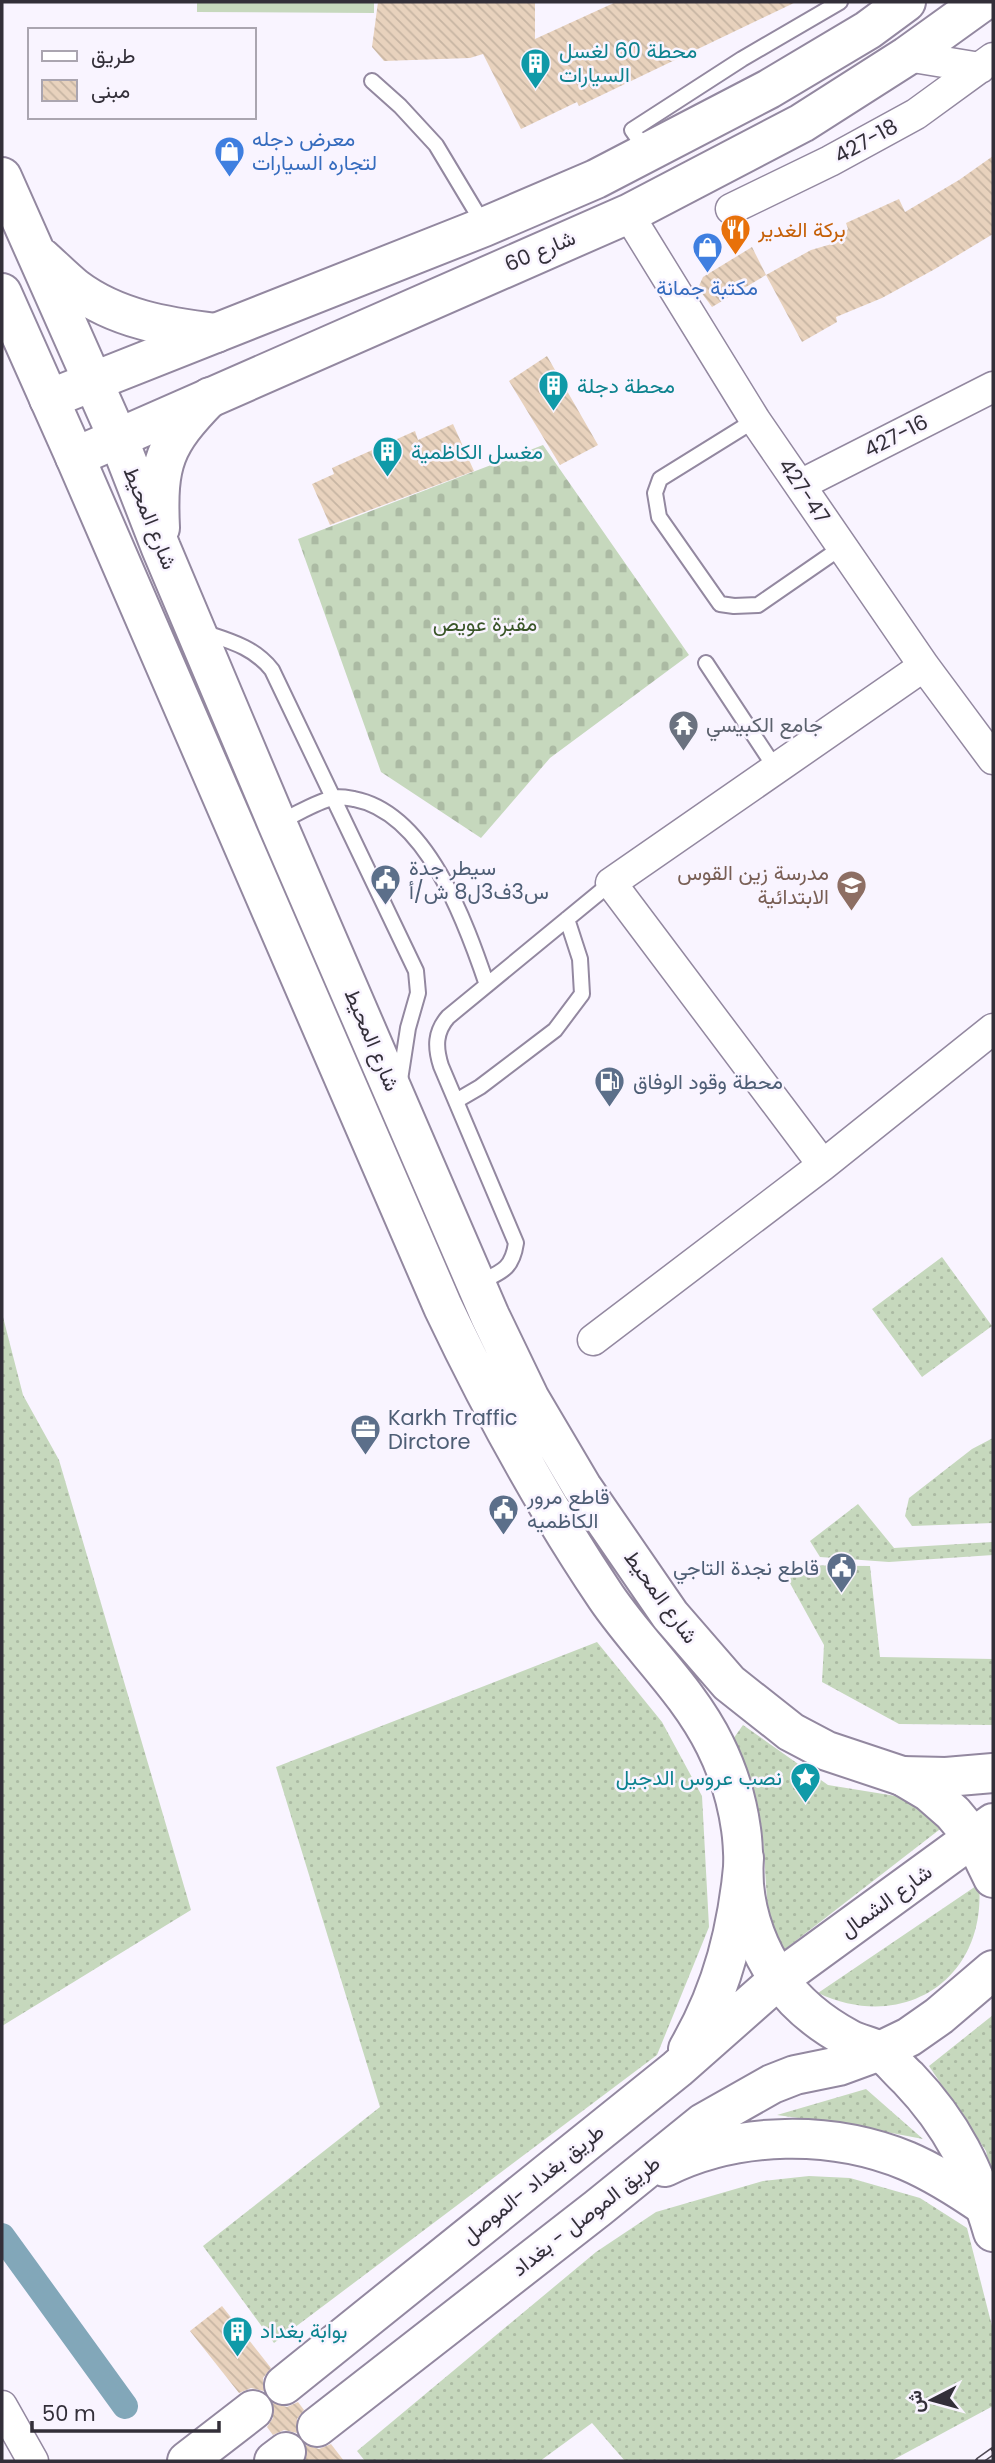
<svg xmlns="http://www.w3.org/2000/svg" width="995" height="2463" font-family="Poppins,Vazirmatn,sans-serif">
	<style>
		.grass { fill: url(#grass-dots) }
		.cemetery { fill: url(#cemetery-stones) }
		.garden { fill: #c6d8bd }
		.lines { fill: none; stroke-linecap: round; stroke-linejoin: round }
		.canal { stroke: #82a7b9; stroke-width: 26 }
		.building { fill: url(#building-back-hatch) }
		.lane-casing { stroke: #9388a0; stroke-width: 18 }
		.street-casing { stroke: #9388a0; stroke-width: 33 }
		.secondary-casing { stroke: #9388a0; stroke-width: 42 }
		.primary-casing { stroke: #9388a0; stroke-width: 42 }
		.highway-casing { stroke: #9388a0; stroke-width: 42 }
		.lane { stroke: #fff; stroke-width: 14 }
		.street { stroke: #fff; stroke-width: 30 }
		.secondary { stroke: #fff; stroke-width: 38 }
		.primary { stroke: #fff; stroke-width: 38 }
		.highway { stroke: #fff; stroke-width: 38 }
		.rail-casing { stroke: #4e4954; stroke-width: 8 }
		.rail { stroke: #f9f4ff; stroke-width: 5; stroke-dasharray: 16; stroke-linecap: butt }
		.labels { text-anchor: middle; stroke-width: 5; stroke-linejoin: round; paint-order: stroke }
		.culture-label { font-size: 21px; fill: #0d838f; stroke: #f9f4ff; text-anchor: start }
		.shop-label { font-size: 21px; fill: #366cbe; stroke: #f9f4ff; text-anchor: start }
		.street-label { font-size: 21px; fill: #332f39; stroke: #f9f4ff }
		.food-label { font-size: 21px; fill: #c56008; stroke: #f9f4ff; text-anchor: start }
		.park-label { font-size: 21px; fill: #395528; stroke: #f9f4ff }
		.worship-label { font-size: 21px; fill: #5b616d; stroke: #f9f4ff; text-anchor: start }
		.service-label { font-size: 21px; fill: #4e5e75; stroke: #f9f4ff; text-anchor: start }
		.education-label { font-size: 21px; fill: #785e54; stroke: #f9f4ff; text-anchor: end }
	</style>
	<defs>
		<pattern id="grass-dots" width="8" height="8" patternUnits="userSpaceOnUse" patternTransform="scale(1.75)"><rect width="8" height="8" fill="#c6d8bd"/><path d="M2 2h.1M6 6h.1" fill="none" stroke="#abbaa3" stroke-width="1.8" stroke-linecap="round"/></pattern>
		<pattern id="cemetery-stones" width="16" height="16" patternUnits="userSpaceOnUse" patternTransform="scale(1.75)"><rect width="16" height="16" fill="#c6d8bd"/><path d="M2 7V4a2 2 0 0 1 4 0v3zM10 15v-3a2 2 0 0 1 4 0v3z" fill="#abbaa3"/></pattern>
		<pattern id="building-back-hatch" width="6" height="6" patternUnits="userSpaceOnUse" patternTransform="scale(1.75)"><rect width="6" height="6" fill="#e8d2bd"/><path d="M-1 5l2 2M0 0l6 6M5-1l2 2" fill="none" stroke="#c7b5a3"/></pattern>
	</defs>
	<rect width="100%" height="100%" fill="#f9f4ff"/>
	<!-- grass -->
	<path class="grass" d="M 942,1257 L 992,1326 L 922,1377 L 872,1309 Z
		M 2,1313 L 23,1395 L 59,1460 L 191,1910 L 2,2026 Z
		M 993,1438 L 993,1523 L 912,1526 L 905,1516 L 909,1498 L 972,1449 Z
		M 858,1504 L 894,1548 L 993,1542 L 993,1555 L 889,1562 L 820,1557 L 810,1541 Z
		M 780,1565 L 870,1566 L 880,1657 L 993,1659 L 993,1725 L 899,1724 L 822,1682 L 824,1645 Z
		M 597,1642 L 662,1722 L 702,1796 L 709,1927 L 657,2055 L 274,2343 L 203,2246 L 380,2107 L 276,1767 Z
		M 743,1725 L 828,1785 L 908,1798 L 948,1823 L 780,1953 C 762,1912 768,1868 761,1824 C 756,1794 743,1769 731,1742 Z
		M 979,1884 C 987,1980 903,2033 818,1993 Z
		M 993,2015 L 993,2180 L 986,2151 L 929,2066 Z
		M 866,2089 L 923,2139 L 855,2126 L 777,2115 Z
		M 809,2176 L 850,2178 L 920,2198 L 967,2228 L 993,2330 L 993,2406 L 891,2461 L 625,2461 L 592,2423 L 540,2461 L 365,2461 L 357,2451 L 596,2252 L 656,2212 L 763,2181 Z"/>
	<!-- cemetery -->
	<path class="cemetery" d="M 543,445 L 689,655 L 550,758 L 481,838 L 381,772 L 298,539 Z"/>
	<!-- garden -->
	<path class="garden" d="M 197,2 L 374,2 L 374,13 L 197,12 Z"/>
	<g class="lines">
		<!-- canal -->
		<path class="canal" d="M 2,2236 L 125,2406"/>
	</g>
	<!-- building -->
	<path class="building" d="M 378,2 L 535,2 L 535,39 L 616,2 L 796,2 L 579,106 L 577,102 L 521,129 L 483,54 L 470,58 L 384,61 L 372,47 Z
		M 993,156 L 993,234 L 935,269 L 882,298 L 836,317 L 837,322 L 802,342 L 766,275 L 811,250 L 835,243 L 848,229 L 846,223 L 899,199 L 905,212 L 959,180 Z
		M 752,247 L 766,275 L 712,307 L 698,288 L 703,277 Z
		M 547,356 L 598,445 L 560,465 L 509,381 Z
		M 453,424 L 474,471 L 330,525 L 312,484 L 334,474 L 332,468 L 415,431 L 418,440 Z
		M 222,2306 L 271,2368 L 263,2378 L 264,2391 L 251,2388 L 239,2393 L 190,2331 Z
		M 298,2402 L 304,2410 L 297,2419 L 297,2433 L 284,2430 L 273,2435 L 267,2427 L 273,2418 L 273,2403 L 287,2407 Z
		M 331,2444 L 344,2461 L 306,2461 L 306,2445 L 319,2449 Z"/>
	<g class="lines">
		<defs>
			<path id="lane" d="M 372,81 L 400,106 L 436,145 L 484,225
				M 646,150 L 632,130 L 742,59 L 840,2
				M 755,420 L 660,479 L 655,493 L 659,517 L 720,604 L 734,606 L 758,605 L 842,547
				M 203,632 C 230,641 254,647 272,670 L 416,971 L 418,993 L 408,1028 L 400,1080
				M 706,663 L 776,769
				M 279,822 C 296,815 315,802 333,798 C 339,796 348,798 354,799 C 427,813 466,923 487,985
				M 456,1101 L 480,1087 L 555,1030 L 582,994 L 580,959 L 567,919
				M 478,1283 C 501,1272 512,1270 516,1243 L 441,1066 C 435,1047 435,1032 448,1017 L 611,883"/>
			<path id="street" d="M 907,56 L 980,68
				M 731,209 L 830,161 L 916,114 L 993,58
				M 628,214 L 755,420 L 924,666 L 993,759
				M 800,485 L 993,387
				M 823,1165 L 611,883 L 924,666
				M 593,1340 L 823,1165 L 993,1029
				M 2,2406 L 33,2461"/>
			<path id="secondary" d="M 49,399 L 484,227 L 596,179 L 769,89 L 868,30 L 906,2
				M 75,457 L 628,214 L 802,123 L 907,56 L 982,2"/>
			<path id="primary" d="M 2,177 L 118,438 L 161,548 L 277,823 L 490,1316 L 530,1399 L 582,1487 L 670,1615 L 729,1683 L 791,1732 L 827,1751 L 902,1776 L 929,1792 L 953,1813 L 973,1837 L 993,1878
				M 42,258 C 53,268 64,279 75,288 C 116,319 167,327 216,333
				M 2,293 L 75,457 L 443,1307 C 492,1410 542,1502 606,1597 C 640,1647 688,1690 715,1745 C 728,1771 737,1800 741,1829 C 744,1848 743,1866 744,1885 C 747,1918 759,1950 778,1978 C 796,2004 821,2024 849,2039 C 858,2044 871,2046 880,2051 C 890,2058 899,2070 908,2078 C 953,2125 975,2171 993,2232
				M 160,528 C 157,463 164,444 210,397"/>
			<path id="highway" d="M 902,1776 L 946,1777 L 993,1773
				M 688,2049 C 723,1989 738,1927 744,1858
				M 665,2167 C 738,2131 832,2130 907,2161 C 935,2173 960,2189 986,2207
				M 284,2385 L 677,2069 L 779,1979 L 993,1823
				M 317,2427 L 598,2208 L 703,2123 L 772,2084 L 795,2075 L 839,2066 L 880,2051 L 909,2037 L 939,2016 L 993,1970
				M 187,2461 L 253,2410
				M 274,2461 L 286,2452"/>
		</defs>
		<!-- lane casing -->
		<use href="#lane" class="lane-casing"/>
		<!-- street casing -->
		<use href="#street" class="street-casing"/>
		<!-- secondary casing -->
		<use href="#secondary" class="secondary-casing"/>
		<!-- primary casing -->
		<use href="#primary" class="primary-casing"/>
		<!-- highway casing -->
		<use href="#highway" class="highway-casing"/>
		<!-- lane -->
		<use href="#lane" class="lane"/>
		<!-- street -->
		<use href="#street" class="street"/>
		<!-- secondary -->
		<use href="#secondary" class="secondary"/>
		<!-- primary -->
		<use href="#primary" class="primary"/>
		<!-- highway -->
		<use href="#highway" class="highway"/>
		<defs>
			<path id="rail" d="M 979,2461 L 993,2451"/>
		</defs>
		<!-- rail casing -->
		<use href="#rail" class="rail-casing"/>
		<!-- rail -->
		<use href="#rail" class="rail"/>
	</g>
	<!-- icons -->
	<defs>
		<symbol id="building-pin" viewBox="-11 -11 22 30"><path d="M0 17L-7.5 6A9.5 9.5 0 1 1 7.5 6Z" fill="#0f9aa8" stroke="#f9f4ff"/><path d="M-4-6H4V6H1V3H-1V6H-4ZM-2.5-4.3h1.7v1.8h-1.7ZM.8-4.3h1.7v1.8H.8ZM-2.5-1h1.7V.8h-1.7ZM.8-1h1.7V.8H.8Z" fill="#fff"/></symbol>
		<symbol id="shop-pin" viewBox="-11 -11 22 30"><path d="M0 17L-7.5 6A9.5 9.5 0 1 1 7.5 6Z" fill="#3f7fe0" stroke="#f9f4ff"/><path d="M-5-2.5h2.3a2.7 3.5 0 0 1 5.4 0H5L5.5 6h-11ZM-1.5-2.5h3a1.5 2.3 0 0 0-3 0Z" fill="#fff"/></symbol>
		<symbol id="restaurant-pin" viewBox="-11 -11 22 30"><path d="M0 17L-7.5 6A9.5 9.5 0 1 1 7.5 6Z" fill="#e8710a" stroke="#f9f4ff"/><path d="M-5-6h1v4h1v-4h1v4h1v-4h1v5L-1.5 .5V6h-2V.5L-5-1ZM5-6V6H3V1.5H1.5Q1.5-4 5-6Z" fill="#fff"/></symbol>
		<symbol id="temple-pin" viewBox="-11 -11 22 30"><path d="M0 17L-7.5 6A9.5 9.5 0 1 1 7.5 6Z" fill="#6b7280" stroke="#f9f4ff"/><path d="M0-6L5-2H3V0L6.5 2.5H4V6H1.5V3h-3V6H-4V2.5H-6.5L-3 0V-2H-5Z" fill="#fff"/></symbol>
		<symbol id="civic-pin" viewBox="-11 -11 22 30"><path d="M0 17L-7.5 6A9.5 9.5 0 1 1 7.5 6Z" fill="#5c6f8a" stroke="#f9f4ff"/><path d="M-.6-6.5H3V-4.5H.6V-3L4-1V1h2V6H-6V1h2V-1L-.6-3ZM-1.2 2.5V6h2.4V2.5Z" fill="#fff"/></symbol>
		<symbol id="school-pin" viewBox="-11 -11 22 30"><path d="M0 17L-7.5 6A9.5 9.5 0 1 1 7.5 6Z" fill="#8d6e63" stroke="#f9f4ff"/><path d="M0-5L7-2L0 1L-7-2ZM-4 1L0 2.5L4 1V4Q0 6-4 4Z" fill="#fff"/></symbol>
		<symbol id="fuel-pin" viewBox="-11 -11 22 30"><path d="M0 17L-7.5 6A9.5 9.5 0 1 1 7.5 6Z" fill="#5c6f8a" stroke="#f9f4ff"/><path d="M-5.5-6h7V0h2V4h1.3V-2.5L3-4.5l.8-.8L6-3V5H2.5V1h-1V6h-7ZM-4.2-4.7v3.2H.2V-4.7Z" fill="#fff"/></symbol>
		<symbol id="office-pin" viewBox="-11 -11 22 30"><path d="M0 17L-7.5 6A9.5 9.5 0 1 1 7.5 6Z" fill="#5c6f8a" stroke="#f9f4ff"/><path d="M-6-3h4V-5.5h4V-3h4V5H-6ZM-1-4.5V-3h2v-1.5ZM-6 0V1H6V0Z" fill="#fff"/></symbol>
		<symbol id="sight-pin" viewBox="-11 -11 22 30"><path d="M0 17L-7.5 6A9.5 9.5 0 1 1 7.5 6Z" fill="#0f9aa8" stroke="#f9f4ff"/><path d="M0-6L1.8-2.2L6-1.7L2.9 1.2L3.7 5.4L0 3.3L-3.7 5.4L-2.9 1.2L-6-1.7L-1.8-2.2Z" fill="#fff"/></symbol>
	</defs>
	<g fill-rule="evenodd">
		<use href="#building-pin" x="518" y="46" width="35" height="47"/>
		<use href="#shop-pin" x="212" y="134" width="35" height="47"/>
		<use href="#restaurant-pin" x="718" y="212" width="35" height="47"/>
		<use href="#shop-pin" x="690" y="230" width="35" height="47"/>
		<use href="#building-pin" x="536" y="368" width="35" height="47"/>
		<use href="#building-pin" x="370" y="434" width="35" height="47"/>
		<use href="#temple-pin" x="666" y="708" width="35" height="47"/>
		<use href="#civic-pin" x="368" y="862" width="35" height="47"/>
		<use href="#school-pin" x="834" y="868" width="35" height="47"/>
		<use href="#fuel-pin" x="592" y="1064" width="35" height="47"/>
		<use href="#office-pin" x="348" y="1412" width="35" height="47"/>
		<use href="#civic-pin" x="486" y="1492" width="35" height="47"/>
		<use href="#civic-pin" x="824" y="1550" width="35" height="47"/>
		<use href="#sight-pin" x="788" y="1760" width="35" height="47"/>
		<use href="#building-pin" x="220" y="2314" width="35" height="47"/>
	</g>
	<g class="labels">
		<!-- culture labels -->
		<g class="culture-label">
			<text x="559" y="58">محطة 60 لغسل<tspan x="559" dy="24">السيارات</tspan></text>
			<text x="577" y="393">محطة دجلة</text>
			<text x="411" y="459">مغسل الكاظمية</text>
			<text x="782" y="1785" text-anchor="end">نصب عروس الدجيل</text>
			<text x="260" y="2338">بوابة بغداد</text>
		</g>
		<!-- shop labels -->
		<g class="shop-label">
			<text x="252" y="146">معرض دجله<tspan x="252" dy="24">لتجاره السيارات</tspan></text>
			<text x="707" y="295" text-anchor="middle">مكتبة جمانة</text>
		</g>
		<!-- street labels -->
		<g class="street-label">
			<text transform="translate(866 141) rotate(-29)" y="7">427-18</text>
			<text transform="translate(540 251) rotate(-23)" y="7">شارع 60</text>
			<text transform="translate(896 436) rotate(-27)" y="7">427-16</text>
			<text transform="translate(804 491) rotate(56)" y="7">427-47</text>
			<text transform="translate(150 518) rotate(68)" y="7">شارع المحيط</text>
			<text transform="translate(372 1040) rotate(67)" y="7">شارع المحيط</text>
			<text transform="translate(661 1597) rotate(54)" y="7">شارع المحيط</text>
			<text transform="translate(886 1901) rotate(-36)" y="7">شارع الشمال</text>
			<text transform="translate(533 2184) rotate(-39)" y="7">طريق بغداد -الموصل</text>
			<text transform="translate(586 2216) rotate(-38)" y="7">طريق الموصل - بغداد</text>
		</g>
		<!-- food labels -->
		<g class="food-label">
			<text x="758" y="237">بركة الغدير</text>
		</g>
		<!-- park labels -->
		<g class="park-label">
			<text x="485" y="631">مقبرة عويص</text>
		</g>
		<!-- worship labels -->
		<g class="worship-label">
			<text x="706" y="732">جامع الكبيسي</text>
		</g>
		<!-- service labels -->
		<g class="service-label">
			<text x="409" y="875">سيطر جدة<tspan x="409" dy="24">س3ف3ل8 ش/أ</tspan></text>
			<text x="633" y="1089">محطة وقود الوفاق</text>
			<text x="388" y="1425">Karkh Traffic<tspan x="388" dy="24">Dirctore</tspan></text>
			<text x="527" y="1504">قاطع مرور<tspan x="527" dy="24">الكاظميه</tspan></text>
			<text x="819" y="1575" text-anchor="end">قاطع نجدة التاجي</text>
		</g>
		<!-- education labels -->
		<g class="education-label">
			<text x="829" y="880">مدرسة زين القوس<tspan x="829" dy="24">الابتدائية</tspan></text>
		</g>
	</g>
	<!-- border -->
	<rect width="995" height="2463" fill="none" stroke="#332f39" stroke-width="7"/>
	<!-- legend -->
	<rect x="28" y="28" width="228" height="91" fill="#f9f4ff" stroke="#aaa5b0" stroke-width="2"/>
	<rect x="42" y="51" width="35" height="10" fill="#ffffff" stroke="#aaa5b0" stroke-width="2"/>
	<text x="91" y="63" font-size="21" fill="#332f39">طريق</text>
	<rect x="42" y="80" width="35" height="21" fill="url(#building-back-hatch)" stroke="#aaa5b0" stroke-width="2"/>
	<text x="91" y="98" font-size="21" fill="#332f39">مبنى</text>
	<!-- north arrow -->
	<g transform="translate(932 2400) rotate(264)" stroke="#f9f4ff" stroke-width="5" paint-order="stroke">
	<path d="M0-5L12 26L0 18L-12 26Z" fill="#332f39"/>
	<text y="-10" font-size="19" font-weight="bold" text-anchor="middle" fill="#332f39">ش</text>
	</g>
	<!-- scale -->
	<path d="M32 2421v10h187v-10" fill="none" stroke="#332f39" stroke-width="3.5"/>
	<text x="42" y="2421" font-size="21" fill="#332f39" stroke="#f9f4ff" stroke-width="5" paint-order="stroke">50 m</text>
</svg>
